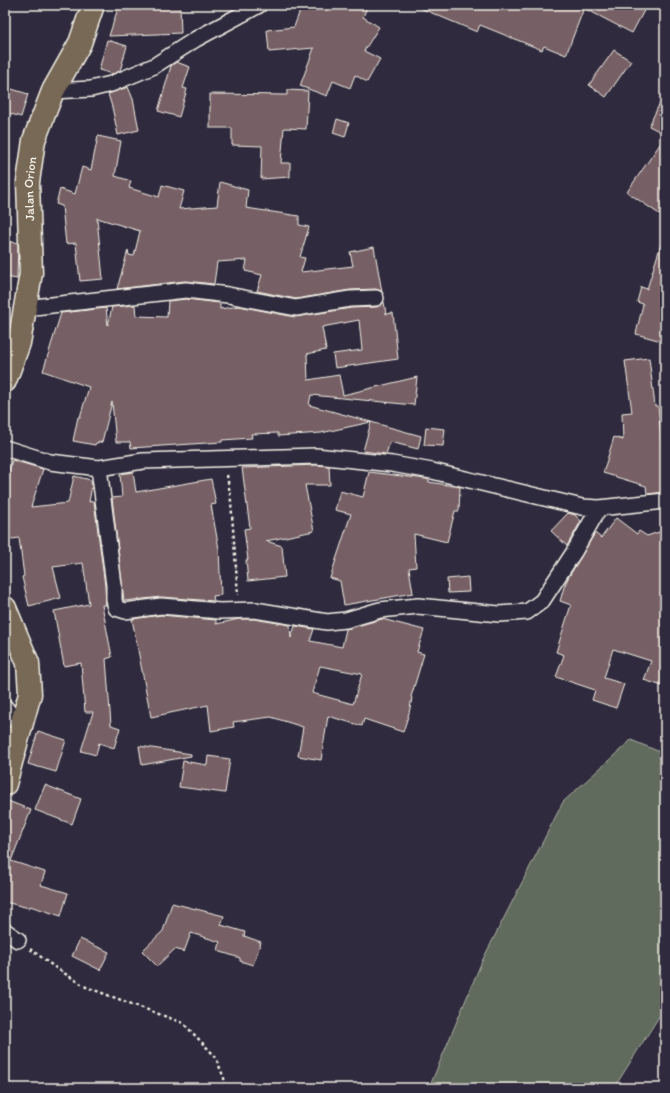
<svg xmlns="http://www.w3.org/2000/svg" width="670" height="1093" font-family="Itim,sans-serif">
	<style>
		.green { fill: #616a5d; stroke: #aaaea2 }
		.building { fill: #776065; stroke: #f4f1e8; fill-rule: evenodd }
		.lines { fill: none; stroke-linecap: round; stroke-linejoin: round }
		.minor-casing { stroke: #f4f1e8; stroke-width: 18 }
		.trunk-casing { stroke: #f4f1e8; stroke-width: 25 }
		.path { stroke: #f4f1e8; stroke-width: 2.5; stroke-dasharray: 3 3; stroke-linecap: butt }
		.minor { stroke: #2f2a3d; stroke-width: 15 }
		.trunk { stroke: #776954; stroke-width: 22 }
		.labels { text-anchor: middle; stroke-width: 3.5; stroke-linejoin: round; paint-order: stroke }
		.street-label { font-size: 13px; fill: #f4f1e8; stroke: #2f2a3d }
	</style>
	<rect width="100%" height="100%" fill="#2f2a3d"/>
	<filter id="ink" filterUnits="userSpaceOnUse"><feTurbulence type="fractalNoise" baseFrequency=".025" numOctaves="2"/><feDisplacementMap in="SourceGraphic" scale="8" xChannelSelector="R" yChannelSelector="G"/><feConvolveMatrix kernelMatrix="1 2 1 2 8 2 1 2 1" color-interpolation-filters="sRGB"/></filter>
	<g filter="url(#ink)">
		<!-- green -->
		<path class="green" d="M 631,740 L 665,754 L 665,1007 L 614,1088 L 429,1088 L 482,961 L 563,802 Z"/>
		<!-- building -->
		<path class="building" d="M 119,5 L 180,5 L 181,33 L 109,36 Z
			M 302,5 L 368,5 L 363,17 L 379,27 L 364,51 L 380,59 L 367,82 L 355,75 L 350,88 L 333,81 L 327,96 L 300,86 L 314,48 L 269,52 L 267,30 L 294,27 Z
			M 413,5 L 647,5 L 632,33 L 584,8 L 566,55 L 544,46 L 542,50 L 480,25 L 477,32 Z
			M 107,40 L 127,46 L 120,71 L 113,74 L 99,70 Z
			M 614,50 L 631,61 L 606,97 L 589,85 Z
			M 176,62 L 190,67 L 183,88 L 187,89 L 179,117 L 158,111 L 171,66 Z
			M 5,87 L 28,94 L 21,117 L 5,112 Z
			M 128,87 L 133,99 L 139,130 L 118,135 L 112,107 L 108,94 Z
			M 287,90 L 308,91 L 306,129 L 284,128 L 281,163 L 290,163 L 290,177 L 261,179 L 262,146 L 232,145 L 232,128 L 210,128 L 210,94 L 287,95 Z
			M 665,92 L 665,134 L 649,126 Z
			M 337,119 L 349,123 L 345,137 L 333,133 Z
			M 98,136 L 121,141 L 115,176 L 131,181 L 129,188 L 159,197 L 162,185 L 184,191 L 179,209 L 217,206 L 220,182 L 248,190 L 246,208 L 299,216 L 299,225 L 309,227 L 300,257 L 305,258 L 301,272 L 353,266 L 350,252 L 374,247 L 382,292 L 376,289 L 350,290 L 296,299 L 257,291 L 262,275 L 245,271 L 247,260 L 217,262 L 214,284 L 185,281 L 117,289 L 128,250 L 129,255 L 134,256 L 140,231 L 97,218 L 103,279 L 80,281 L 76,243 L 66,244 L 62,206 L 56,204 L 60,189 L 75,194 L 82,167 L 91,170 Z
			M 665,137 L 665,218 L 627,192 Z
			M 5,241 L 18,243 L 17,279 L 5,277 Z
			M 662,241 L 665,242 L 665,342 L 636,334 L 643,304 L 637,302 L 641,287 L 647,289 Z
			M 186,299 L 220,303 L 220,309 L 239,306 L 295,317 L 351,308 L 377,307 L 384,302 L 386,314 L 393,313 L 398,359 L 335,368 L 333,354 L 362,350 L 359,320 L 322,327 L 326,350 L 307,354 L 308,380 L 339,375 L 343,395 L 417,377 L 414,405 L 311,395 L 309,405 L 371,422 L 321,433 L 278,436 L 278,433 L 251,434 L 252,438 L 222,440 L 222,442 L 131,448 L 130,442 L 116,442 L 112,402 L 102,442 L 96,443 L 95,445 L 73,441 L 78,417 L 80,417 L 89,387 L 43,371 L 61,313 L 106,308 L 108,325 L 112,307 L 135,305 L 136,316 L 167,317 L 168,301 Z
			M 649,358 L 655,406 L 658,406 L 663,458 L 665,458 L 665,492 L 647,494 L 646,486 L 603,473 L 614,437 L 623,440 L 622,413 L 632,412 L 625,361 Z
			M 371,422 L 421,436 L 418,449 L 390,442 L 386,454 L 363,451 Z
			M 426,427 L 445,429 L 443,446 L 424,445 Z
			M 12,460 L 43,469 L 31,507 L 68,503 L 74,476 L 91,480 L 92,486 L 89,502 L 94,501 L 105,586 L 106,605 L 102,605 L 112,657 L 106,659 L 111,725 L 120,728 L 114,748 L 99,743 L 96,755 L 81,751 L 93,712 L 85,712 L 81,663 L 64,666 L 54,611 L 89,604 L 83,563 L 53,567 L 61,598 L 29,606 L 22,577 L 24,576 L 19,538 L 5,540 L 5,483 Z
			M 316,465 L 329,466 L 330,485 L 305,485 L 314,531 L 266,541 L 282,546 L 285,577 L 248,581 L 246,560 L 248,560 L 244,529 L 250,528 L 242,468 Z
			M 133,472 L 136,492 L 211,479 L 216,504 L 211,505 L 219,549 L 221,595 L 213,596 L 214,601 L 162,597 L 124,601 L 112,498 L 122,497 L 120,474 Z
			M 369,472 L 426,479 L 429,480 L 429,482 L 460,487 L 459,511 L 455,511 L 447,542 L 414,534 L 416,567 L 409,568 L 413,593 L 344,605 L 340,581 L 330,578 L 351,514 L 335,510 L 340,491 L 363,497 Z
			M 568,513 L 575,515 L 581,521 L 567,546 L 551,531 Z
			M 616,518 L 637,534 L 639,531 L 647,536 L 665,530 L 665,687 L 644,680 L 651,661 L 613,649 L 604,678 L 624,684 L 616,708 L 592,700 L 595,690 L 556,677 L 564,655 L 556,652 L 571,605 L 560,601 L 564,587 L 568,578 L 595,533 L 601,538 Z
			M 468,577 L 469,592 L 448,593 L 447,579 Z
			M 161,615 L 216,620 L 216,624 L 239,619 L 254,619 L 290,625 L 291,638 L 295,626 L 314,629 L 310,641 L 342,647 L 346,629 L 382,619 L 424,630 L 417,652 L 424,654 L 411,697 L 412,698 L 409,713 L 403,732 L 364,719 L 362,726 L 328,716 L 321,760 L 298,756 L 303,727 L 271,717 L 233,722 L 234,727 L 211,731 L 208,705 L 151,717 L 132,619 ZM 320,666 L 362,674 L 353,704 L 312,693 Z
			M 38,731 L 66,740 L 56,772 L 28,764 Z
			M 139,746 L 191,754 L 191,756 L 142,765 Z
			M 208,756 L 230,759 L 225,793 L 179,787 L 183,761 L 207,765 Z
			M 45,785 L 81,799 L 72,824 L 35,810 Z
			M 8,801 L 31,810 L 11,861 L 45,872 L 41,885 L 68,893 L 61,916 L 30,906 L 29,908 L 5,902 L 5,809 Z
			M 172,903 L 224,916 L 221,925 L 245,932 L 244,936 L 261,942 L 253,965 L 240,961 L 240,958 L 218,951 L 220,942 L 191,933 L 184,952 L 175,949 L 157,966 L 142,951 L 163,931 Z
			M 80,939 L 109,952 L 100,970 L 72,956 Z"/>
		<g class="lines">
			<defs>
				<path id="minor" d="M 53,91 L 91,89 L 111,84 L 154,66 L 196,39 L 259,5
					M 25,308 L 186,290 L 228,295 L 296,308 L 350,299 L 376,298
					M 5,448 L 50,462 L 99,468 L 143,461 L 316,456 L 392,464 L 432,471 L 582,507 L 599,508 L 665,501
					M 99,468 L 114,585 L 114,600 L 116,608 L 125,611 L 161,606 L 220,611 L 255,610 L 327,622 L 346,620 L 380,610 L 418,606 L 499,614 L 527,612 L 542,601 L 574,552 L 599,508
					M 5,707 L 21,728
					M 5,931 L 18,940"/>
				<g id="trunk">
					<path id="s1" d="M 5,381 L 19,343 L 31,273 L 28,182 L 34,140 L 53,91 L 80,43 L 93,5"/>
					<path d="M 5,608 L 28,663 L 30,694 L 5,784"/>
				</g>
			</defs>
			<!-- minor casing -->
			<use href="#minor" class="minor-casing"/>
			<!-- trunk casing -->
			<use href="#trunk" class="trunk-casing"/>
			<!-- path -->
			<path class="path" d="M 227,475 L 231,501 L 238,595
				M 30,949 L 56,968 L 86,987 L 183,1023 L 215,1056 L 224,1078 L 225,1088"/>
			<!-- minor -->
			<use href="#minor" class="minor"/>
			<!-- trunk -->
			<use href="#trunk" class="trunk"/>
		</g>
	</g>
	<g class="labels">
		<!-- street labels -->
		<g class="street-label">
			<text dy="5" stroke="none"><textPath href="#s1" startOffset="196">Jalan Orion</textPath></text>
		</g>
	</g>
	<!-- margin -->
	<rect width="670" height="1093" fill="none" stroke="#2f2a3d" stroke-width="20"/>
	<rect x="10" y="10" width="650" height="1073" fill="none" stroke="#f4f1e8" stroke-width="1.5" filter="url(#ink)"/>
</svg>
